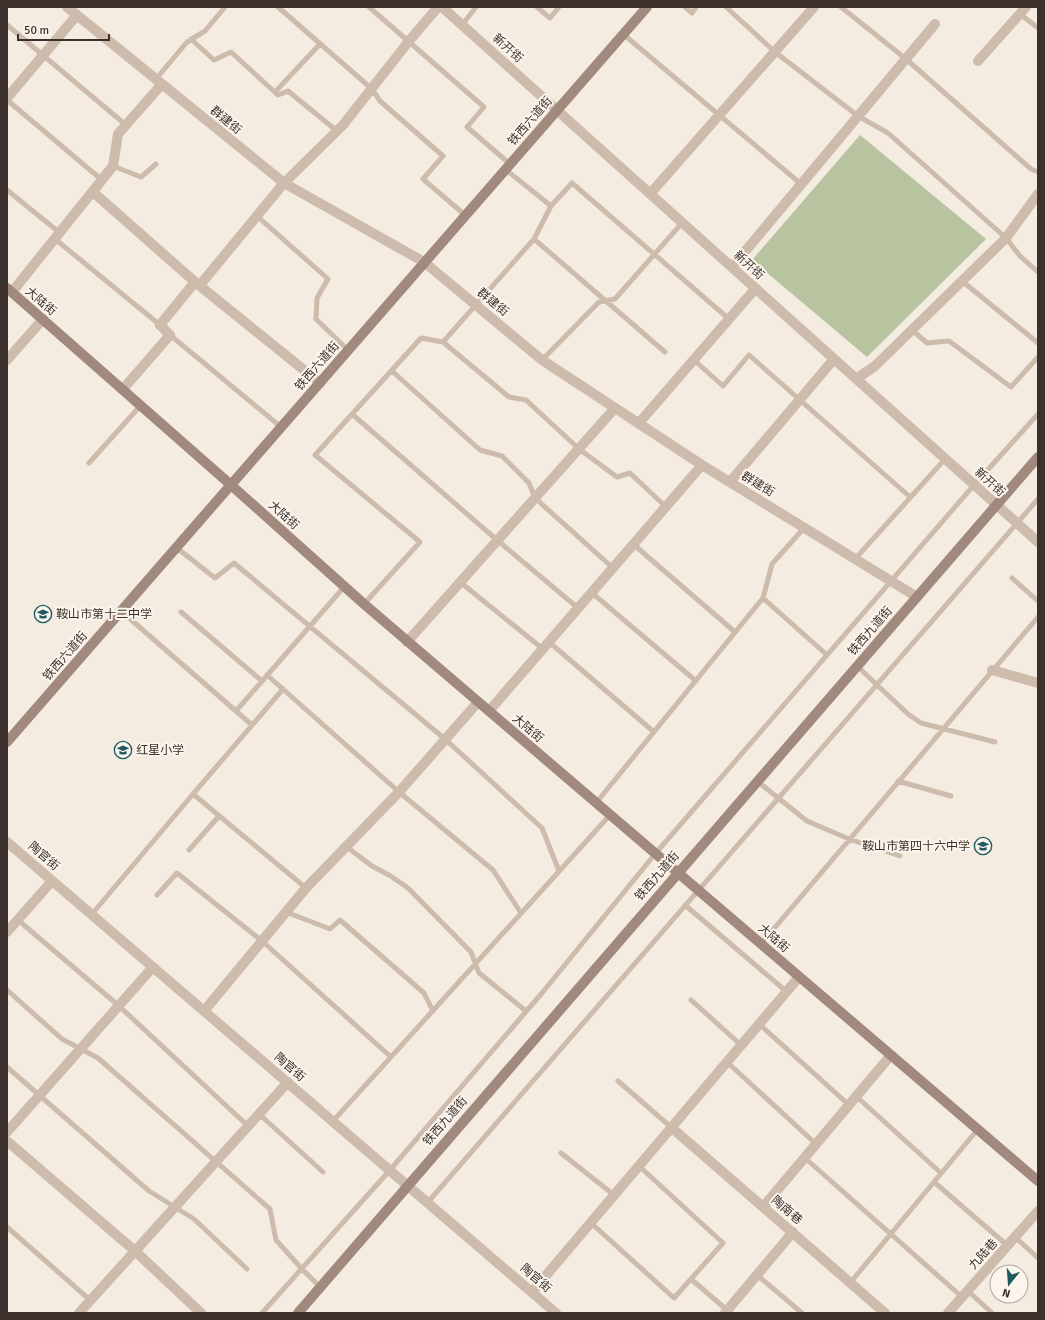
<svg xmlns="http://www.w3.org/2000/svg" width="1045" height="1320" font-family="Signika,'Noto Sans SC',sans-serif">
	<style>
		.green { fill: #b8c4a0 }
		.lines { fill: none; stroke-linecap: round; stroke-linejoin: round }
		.lane { stroke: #cdbbac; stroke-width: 5 }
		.street { stroke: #cdbbac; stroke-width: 10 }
		.secondary { stroke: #a18a7d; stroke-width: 10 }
		.labels { text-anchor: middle; stroke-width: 4; stroke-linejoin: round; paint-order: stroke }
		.street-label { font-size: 12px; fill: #3b302b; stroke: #fbf5ee }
		.poi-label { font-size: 12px; fill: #3b302b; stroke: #fbf5ee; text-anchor: start }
	</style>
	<rect width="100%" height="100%" fill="#f4ebe1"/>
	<!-- green -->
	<path class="green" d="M 860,135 L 986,239 L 867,357 L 752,260 Z"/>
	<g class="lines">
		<!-- lane -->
		<path class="lane" d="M 278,7 L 372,89 L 380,101 L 443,156 L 423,179 L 465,215
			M 369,7 L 484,107 L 467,127 L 510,164
			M 537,7 L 550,18 L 559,7
			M 685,7 L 692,13 L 696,7
			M 726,7 L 775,52 L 858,116 L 888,133 L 1006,238 L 1020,256 L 1038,272
			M 841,7 L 906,59 L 1031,169 L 1038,172
			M 1020,14 L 1038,28
			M 7,25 L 126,125
			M 462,25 L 476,7
			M 623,34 L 801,184
			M 191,39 L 214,60 L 231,52 L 278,95 L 288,91 L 337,131
			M 156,79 L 187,42 L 205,31 L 225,7
			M 275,92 L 320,44
			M 7,100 L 102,180
			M 113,166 L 141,177 L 156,164
			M 505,169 L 551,206
			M 7,190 L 60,233
			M 257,216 L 328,279 L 317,298 L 316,319 L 348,350
			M 55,239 L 160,325
			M 534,239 L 551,206 L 572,183 L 729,319
			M 962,281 L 1038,343
			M 912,330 L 927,343 L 949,341 L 1011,387 L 1038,357
			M 170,335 L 281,427
			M 443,342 L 509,397 L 526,400 L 579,449 L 617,477 L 630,473 L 666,507
			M 542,360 L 599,302 L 615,299 L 682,223
			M 694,360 L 723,386 L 749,355 L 910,497
			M 392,371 L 480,450 L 502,456 L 529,483 L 535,498 L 613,568
			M 352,414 L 497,540 L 578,608
			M 89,463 L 141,405
			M 633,544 L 735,632
			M 177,548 L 215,578 L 234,563 L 445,739 L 542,828 L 559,871
			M 855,559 L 945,459
			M 1012,578 L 1038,601
			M 460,582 L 543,649
			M 592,593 L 696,681
			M 763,598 L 827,655
			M 364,604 L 420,542 L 315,455 L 421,338 L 443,342 L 534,239 L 665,352
			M 121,611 L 252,725
			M 181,612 L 262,681
			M 549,642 L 654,732
			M 857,666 L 908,714 L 921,723 L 995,742
			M 267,675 L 399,792 L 493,870 L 521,913
			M 283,689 L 193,794 L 306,888
			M 236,711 L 344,587
			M 757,781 L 807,821 L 849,839 L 900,856
			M 898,781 L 951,796
			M 596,803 L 763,598 L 772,564 L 804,528
			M 347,847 L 372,866 L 389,875 L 408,888 L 471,952 L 479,973 L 526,1011
			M 189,850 L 219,816
			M 157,895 L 177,873 L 262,941 L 391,1057
			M 685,905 L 787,992
			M 286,912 L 330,929 L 340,920 L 424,993 L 433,1011
			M 92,914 L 193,794
			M 18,920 L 119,1006 L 248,1126
			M 761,944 L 1038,617
			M 7,990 L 62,1039 L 98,1058 L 270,1209 L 276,1240 L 302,1269 L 320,1287
			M 691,1000 L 741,1045
			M 759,1024 L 849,1105
			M 727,1062 L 816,1144
			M 7,1067 L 149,1191 L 194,1219 L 247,1269
			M 618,1081 L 672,1128
			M 857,1097 L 941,1173
			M 259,1114 L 323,1172
			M 333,1121 L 610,815
			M 561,1153 L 614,1195
			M 805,1158 L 962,1297
			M 934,1182 L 1008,1246
			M 428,1202 L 1038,499
			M 591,1223 L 674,1298 L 723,1243 L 639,1166
			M 7,1227 L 90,1300
			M 1015,1237 L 1038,1258
			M 757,1275 L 802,1313
			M 691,1279 L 727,1310
			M 850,1283 L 978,1129
			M 968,1291 L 992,1313
			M 262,1313 L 390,1170 L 542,993 L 655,854 L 974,485 L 1038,414"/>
		<!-- street -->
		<path class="street" d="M 67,7 L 284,183 L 424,262 L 542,360 L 702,465 L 917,597
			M 442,7 L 1038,542
			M 978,61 L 1026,7
			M 7,98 L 77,15
			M 93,192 L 195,282 L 320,383
			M 650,194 L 814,7
			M 732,267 L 935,24
			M 200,285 L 284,183 L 343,125 L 409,41 L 438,7
			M 12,292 L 113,166 L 118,134 L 162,84
			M 7,360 L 43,319
			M 856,379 L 875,366 L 1006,238 L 1038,194
			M 123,389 L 170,335 L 160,325 L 195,282
			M 639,423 L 755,289
			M 730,482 L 834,359
			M 407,642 L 615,408
			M 992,670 L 1038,683
			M 489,711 L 702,465
			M 7,842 L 556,1313
			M 7,932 L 52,881
			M 204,1011 L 306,888 L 399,792 L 478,702
			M 672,1128 L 885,1313
			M 7,1132 L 153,967
			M 7,1141 L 135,1251 L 201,1313
			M 763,1207 L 891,1055
			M 532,1292 L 799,977
			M 79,1313 L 288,1082
			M 725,1313 L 793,1232
			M 948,1313 L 1038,1211"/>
		<!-- secondary -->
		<path class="secondary" d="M 7,288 L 231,485 L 364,604 L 1038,1181
			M 7,742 L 647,7
			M 298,1313 L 1038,457"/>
	</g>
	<!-- icons -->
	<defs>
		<symbol id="school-ring" viewBox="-11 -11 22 22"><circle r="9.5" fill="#fbf5ee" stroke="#1f5a5e" stroke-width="1.5"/><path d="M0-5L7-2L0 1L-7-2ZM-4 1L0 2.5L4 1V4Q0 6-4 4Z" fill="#1f5a5e"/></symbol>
	</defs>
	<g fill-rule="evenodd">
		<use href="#school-ring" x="33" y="604" width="20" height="20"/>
		<use href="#school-ring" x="113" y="740" width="20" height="20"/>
		<use href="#school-ring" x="973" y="836" width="20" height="20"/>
	</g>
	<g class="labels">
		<!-- street labels -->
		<g class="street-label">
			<text transform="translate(508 48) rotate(42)" y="4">新开街</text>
			<text transform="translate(226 120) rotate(39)" y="4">群建街</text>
			<text transform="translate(530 121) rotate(-49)" y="4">铁西六道街</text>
			<text transform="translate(749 265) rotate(42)" y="4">新开街</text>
			<text transform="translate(41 301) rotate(41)" y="4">大陆街</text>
			<text transform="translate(493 302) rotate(39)" y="4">群建街</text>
			<text transform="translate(317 366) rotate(-49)" y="4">铁西六道街</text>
			<text transform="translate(990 482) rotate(42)" y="4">新开街</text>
			<text transform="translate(758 484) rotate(31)" y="4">群建街</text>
			<text transform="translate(284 515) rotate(42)" y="4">大陆街</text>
			<text transform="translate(870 631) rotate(-49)" y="4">铁西九道街</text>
			<text transform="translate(65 656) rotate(-49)" y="4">铁西六道街</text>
			<text transform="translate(528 728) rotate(40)" y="4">大陆街</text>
			<text transform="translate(44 856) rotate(41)" y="4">陶官街</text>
			<text transform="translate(657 876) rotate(-49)" y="4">铁西九道街</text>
			<text transform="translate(774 938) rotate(41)" y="4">大陆街</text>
			<text transform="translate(290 1067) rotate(41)" y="4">陶官街</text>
			<text transform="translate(445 1121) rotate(-49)" y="4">铁西九道街</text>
			<text transform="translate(787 1210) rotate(41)" y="4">陶南巷</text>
			<text transform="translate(983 1254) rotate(-48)" y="4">九陆巷</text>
			<text transform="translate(536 1278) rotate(41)" y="4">陶官街</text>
		</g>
		<!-- poi labels -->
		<g class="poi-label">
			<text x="56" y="618">鞍山市第十二中学</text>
			<text x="136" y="754">红星小学</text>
			<text x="970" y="850" text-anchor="end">鞍山市第四十六中学</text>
		</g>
	</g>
	<!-- border -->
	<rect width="1045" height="1320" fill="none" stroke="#3b302b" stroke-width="16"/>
	<!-- north arrow -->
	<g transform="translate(1009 1284) rotate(197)"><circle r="19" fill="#fbf5ee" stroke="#aea6a0"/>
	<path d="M0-3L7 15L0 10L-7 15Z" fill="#1f5a5e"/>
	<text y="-6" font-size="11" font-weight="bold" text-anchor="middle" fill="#3b302b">N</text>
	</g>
	<!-- scale -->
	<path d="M18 34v6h91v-6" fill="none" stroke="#3b302b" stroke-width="2"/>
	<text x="24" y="34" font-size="12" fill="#3b302b" stroke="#fbf5ee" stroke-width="3" paint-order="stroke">50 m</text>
</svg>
